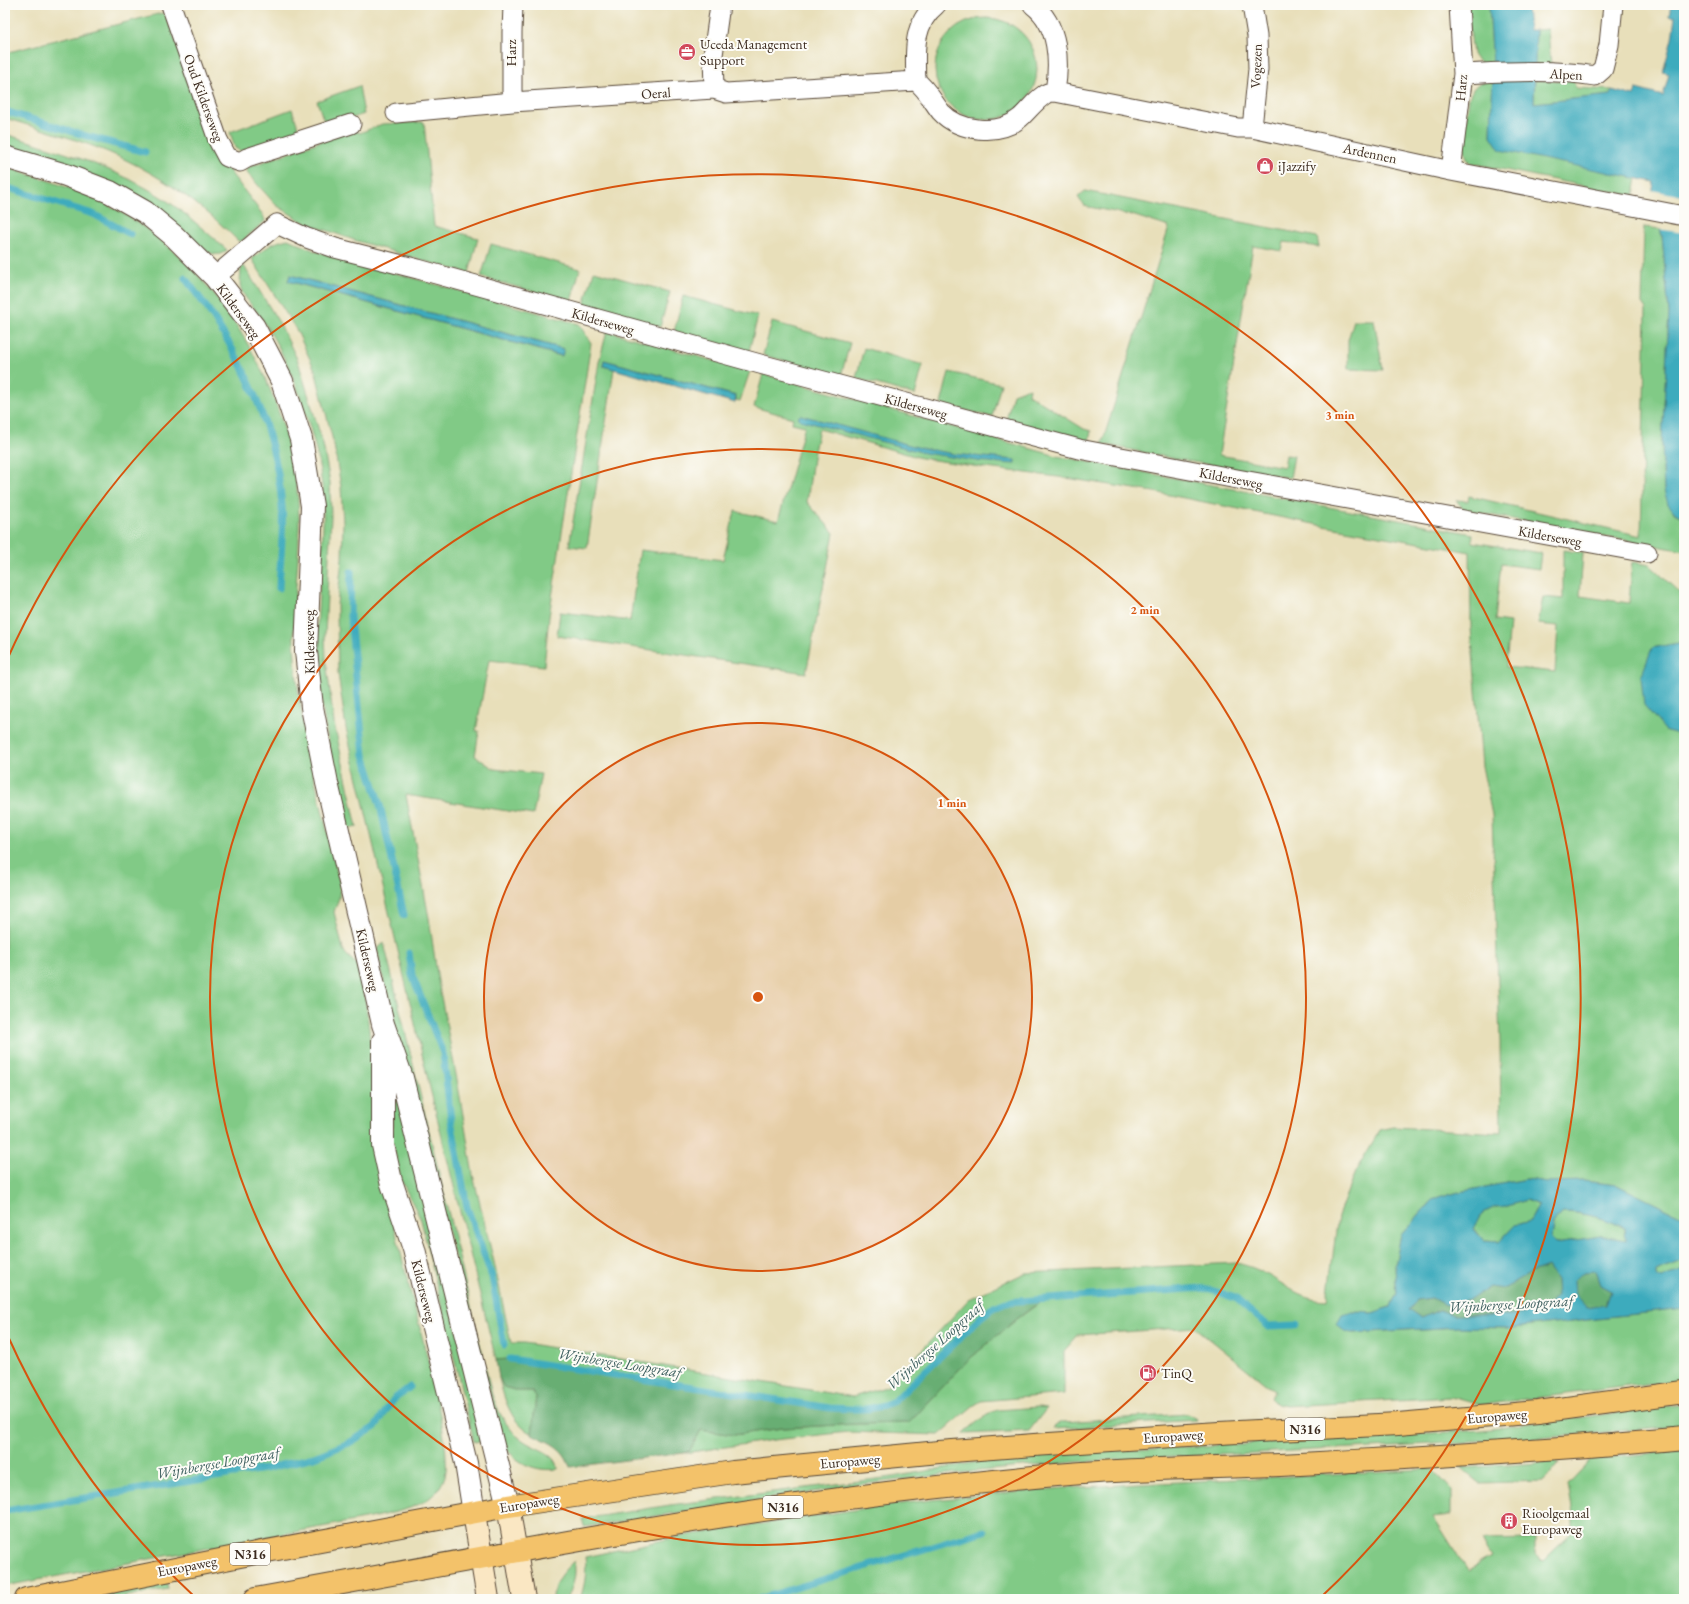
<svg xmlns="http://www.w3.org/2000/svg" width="1689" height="1604" font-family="'EB Garamond',serif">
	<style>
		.green { fill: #81ca86; stroke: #5e7a52; fill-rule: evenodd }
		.forest { fill: #68ae73; stroke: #526c48 }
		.water { fill: #3eabbd; stroke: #3c6a6e; fill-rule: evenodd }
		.pier { fill: #e8dfba }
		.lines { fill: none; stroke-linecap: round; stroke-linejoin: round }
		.stream { stroke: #3eabbd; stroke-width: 7 }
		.minor-casing { stroke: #554535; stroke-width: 21 }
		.tertiary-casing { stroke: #554535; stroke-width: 24 }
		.secondary-casing { stroke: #554535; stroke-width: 24 }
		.primary-casing { stroke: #554535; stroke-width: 24 }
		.minor { stroke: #fff; stroke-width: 19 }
		.tertiary { stroke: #fff; stroke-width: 22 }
		.secondary { stroke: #fae7c3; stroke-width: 22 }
		.primary { stroke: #f3c26a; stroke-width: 22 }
		.ring { fill: none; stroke: #d7540e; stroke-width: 2 }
		.labels { text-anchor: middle; stroke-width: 4; stroke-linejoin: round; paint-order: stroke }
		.shield { fill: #fdfcf7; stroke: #75695f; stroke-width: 1 }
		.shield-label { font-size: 13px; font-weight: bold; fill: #3b2a1e }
		.poi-label { font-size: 14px; fill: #3b2a1e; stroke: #fdfcf7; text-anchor: start }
		.street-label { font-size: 14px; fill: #3b2a1e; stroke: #fdfcf7 }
		.water-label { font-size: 15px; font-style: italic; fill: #3c5e5e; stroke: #fdfcf7 }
		.centre { fill: #d7540e; stroke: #fdfcf7; stroke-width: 2 }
		.ring-label { font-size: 12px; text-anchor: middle; font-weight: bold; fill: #d7540e; stroke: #fdfcf7; stroke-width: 4; stroke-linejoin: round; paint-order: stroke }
	</style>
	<rect width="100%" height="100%" fill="#fdfcf7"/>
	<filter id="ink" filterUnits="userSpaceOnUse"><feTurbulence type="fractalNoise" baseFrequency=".025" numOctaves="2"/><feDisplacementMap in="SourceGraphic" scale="8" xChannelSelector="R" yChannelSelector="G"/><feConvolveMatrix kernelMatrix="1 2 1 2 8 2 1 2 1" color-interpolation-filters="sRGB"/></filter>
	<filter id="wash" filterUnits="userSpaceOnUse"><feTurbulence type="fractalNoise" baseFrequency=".012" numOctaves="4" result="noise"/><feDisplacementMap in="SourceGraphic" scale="16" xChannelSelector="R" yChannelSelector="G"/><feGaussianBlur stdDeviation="0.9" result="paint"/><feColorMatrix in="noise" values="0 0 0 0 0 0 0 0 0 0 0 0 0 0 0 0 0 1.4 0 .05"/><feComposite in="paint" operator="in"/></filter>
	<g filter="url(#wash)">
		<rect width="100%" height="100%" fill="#e8dfba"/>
		<!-- green -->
		<path class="green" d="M 1467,5 L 1489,5 L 1493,65 C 1484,67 1477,62 1473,54 Z
			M 162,13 L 166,15 L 221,160 L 263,215 L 265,221 L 242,241 L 238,241 C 209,211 175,186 138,166 C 97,144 49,132 5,118 L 5,53 Z
			M935 69a51 51 0 1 1 102 0a51 51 0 1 1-102 0Z
			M 1548,29 L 1551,65 L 1534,65 L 1536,30 Z
			M 1493,80 L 1491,136 L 1666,168 L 1653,191 L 1654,182 L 1637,178 L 1634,196 L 1471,163 C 1458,154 1468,113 1469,98 C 1475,83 1478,83 1493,80 Z
			M 1535,80 L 1573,81 L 1576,88 L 1612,90 L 1612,95 L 1534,103 Z
			M 359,86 L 364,114 L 326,127 L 317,101 Z
			M 292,109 L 298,127 L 294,138 L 240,151 L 235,148 L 230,132 Z
			M 424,122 L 434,226 L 478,238 L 469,273 L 438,265 L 354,240 L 303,222 L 276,205 L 248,174 L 246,168 L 352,130 L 360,133 L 382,124 Z
			M 5,134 C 57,150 111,166 158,195 C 183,210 205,231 227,250 C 220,256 216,255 208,252 L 174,223 L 45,158 L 5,145 Z
			M 5,167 C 48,180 91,193 129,217 C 224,278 287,388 298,499 C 303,552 290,606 295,659 C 301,736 323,810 340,885 L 339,898 L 334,912 L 343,949 C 346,958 356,960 360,970 C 363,981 364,993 366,1004 C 371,1040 373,1076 376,1111 C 377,1124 377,1137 379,1149 C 391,1223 412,1295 430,1368 C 435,1390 451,1457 445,1476 C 435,1507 402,1510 375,1517 L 5,1586 Z
			M 1085,191 L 1317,237 L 1319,247 L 1284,242 L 1282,251 L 1253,246 L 1219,455 L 1284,467 L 1286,455 L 1294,456 L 1290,478 L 1181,460 L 1102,444 L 1169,227 L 1135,216 L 1084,206 L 1078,197 Z
			M 1644,227 L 1660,229 L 1662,236 L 1669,313 L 1662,443 L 1664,490 L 1674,513 L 1684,518 L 1684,551 L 1464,510 L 1456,500 L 1468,501 L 1469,496 L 1641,536 L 1646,309 L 1642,303 Z
			M 288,239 L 315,251 L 579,324 L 591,343 L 549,617 L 544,666 L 489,660 L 476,731 L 479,731 L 475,756 L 494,769 L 541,774 L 533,815 L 406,795 L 429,918 L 438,981 L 458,1085 L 473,1175 L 494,1262 L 511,1343 L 524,1343 L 853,1397 L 889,1386 L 969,1299 L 1025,1273 L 1237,1263 C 1244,1265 1252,1267 1258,1270 C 1284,1282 1296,1299 1327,1300 L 1338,1216 L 1355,1172 L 1380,1130 L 1394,1127 L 1501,1133 L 1500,1042 L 1492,815 L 1482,766 L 1471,628 L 1470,552 L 1329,527 L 1154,492 L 1066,478 L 986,468 L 921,458 L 819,429 L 814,451 L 807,502 L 834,533 L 806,673 L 557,636 L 560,612 L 587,615 L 630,621 L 640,550 L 723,560 L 735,511 L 778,521 L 805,426 L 792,423 L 793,418 L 754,407 L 763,374 L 1057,456 L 1473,534 L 1472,542 L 1541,553 L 1539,569 L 1501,564 L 1495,620 L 1510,622 L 1506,667 L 1555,672 L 1558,626 L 1538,624 L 1543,597 L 1563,599 L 1563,550 L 1583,553 L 1580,596 L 1629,603 L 1632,562 L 1650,565 L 1684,597 L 1684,642 L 1652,648 L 1665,730 L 1684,736 L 1684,1218 L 1617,1185 L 1584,1181 L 1548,1182 L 1527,1179 L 1459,1192 L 1432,1200 L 1401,1235 L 1395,1266 L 1397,1294 L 1391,1307 L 1372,1313 L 1353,1312 L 1352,1333 L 1458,1327 L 1513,1328 L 1587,1319 L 1684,1309 L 1684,1379 L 1480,1405 L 1452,1397 L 1286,1406 L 1276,1404 L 1270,1398 L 1274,1391 L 1195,1327 L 1078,1335 L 1064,1351 L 1064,1394 L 981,1401 L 973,1406 L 939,1435 L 848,1432 L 774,1440 L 684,1453 L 690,1450 L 701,1430 L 734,1435 L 782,1428 L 856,1424 L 909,1423 L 967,1361 L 1017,1319 L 1045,1299 C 1016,1300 1005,1298 981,1317 L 894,1401 C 870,1412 856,1409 830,1408 L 510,1359 L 496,1360 L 429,1084 L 346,728 L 338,674 L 337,605 L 342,559 L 343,523 L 341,487 L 334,445 L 315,370 L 297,331 L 252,259 C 264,249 272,242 288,239 ZM 290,275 L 564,349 L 561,356 L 288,281 Z
			M 491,244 L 580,269 L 571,302 L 481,277 Z
			M 244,266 L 280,324 L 298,361 L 323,444 L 330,482 L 331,517 L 325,635 L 326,660 L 334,723 L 357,827 L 348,829 C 335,771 319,713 317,654 C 316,601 325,549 323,497 C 321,466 313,435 303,406 C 294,375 279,346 262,319 C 256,309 245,300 241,289 C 239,284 241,274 241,268 Z
			M 594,271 L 670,292 L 660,327 L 584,306 Z
			M 683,296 L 758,316 L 749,351 L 674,332 Z
			M 1354,320 L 1374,320 L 1383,370 L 1348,369 L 1348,340 Z
			M 772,322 L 850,343 L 841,376 L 763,355 Z
			M 607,331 L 750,371 L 740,401 L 736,400 L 736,396 L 604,360 L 603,366 L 614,369 L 587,548 L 569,546 L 599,362 Z
			M 864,348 L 923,365 L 915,395 L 856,378 Z
			M 949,372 L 1001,384 L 992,417 L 941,404 Z
			M 1029,388 L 1028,394 L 1084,429 L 1091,431 L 1089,442 L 1006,421 L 1013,394 Z
			M 384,943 L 492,1395 C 497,1407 501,1418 510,1428 C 513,1433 519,1438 524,1441 C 535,1449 558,1453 558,1469 C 536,1472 516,1464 503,1444 L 387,996 L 377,949 Z
			M 393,1078 L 485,1440 L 474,1442 L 421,1220 L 401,1180 L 392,1140 Z
			M 1525,1200 L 1539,1205 L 1530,1221 L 1515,1225 L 1499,1242 L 1484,1241 L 1474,1228 L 1482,1213 L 1494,1207 L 1509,1206 Z
			M 1563,1212 C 1587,1213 1604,1218 1625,1228 L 1626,1241 L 1601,1236 L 1556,1243 L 1552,1238 L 1554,1224 Z
			M 1684,1260 L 1684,1269 L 1683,1270 L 1660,1278 L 1655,1275 L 1655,1271 C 1664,1266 1675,1265 1684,1260 Z
			M 499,1378 L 504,1387 L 518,1391 L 531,1391 L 536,1396 L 532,1434 C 511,1423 504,1399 499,1378 Z
			M 1684,1404 L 1684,1425 L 1530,1439 L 1075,1462 L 957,1473 L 864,1484 L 584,1527 L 582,1519 L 670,1505 L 892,1477 L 995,1459 L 1029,1456 L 1484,1430 Z
			M 1038,1407 L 1047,1408 L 1029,1431 L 965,1434 L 965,1432 L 987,1414 L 998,1410 Z
			M 1187,1414 L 1196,1418 L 1197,1420 L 1054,1429 L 1055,1425 L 1063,1422 Z
			M 1684,1450 L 1684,1599 L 580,1599 C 585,1585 587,1571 585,1557 L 682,1536 L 867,1508 L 931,1500 L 1064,1488 L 1410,1470 L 1432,1469 L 1452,1490 L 1452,1514 L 1433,1516 L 1467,1570 L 1491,1557 L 1481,1540 L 1535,1539 L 1535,1555 L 1542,1561 L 1573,1531 L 1573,1514 L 1568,1484 L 1592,1459 Z
			M 1557,1462 L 1559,1463 L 1544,1481 L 1480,1483 L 1461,1468 Z
			M 574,1561 C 577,1576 573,1586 567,1599 L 553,1599 C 553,1582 562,1572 574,1561 Z
			M 167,1582 L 168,1589 L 110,1599 L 87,1599 Z"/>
		<!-- forest -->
		<path class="forest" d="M 1547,1267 L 1556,1280 L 1557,1296 L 1544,1311 L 1514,1315 L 1453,1315 L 1439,1310 L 1422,1318 L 1409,1309 L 1416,1300 L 1432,1298 L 1445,1305 L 1470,1300 L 1490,1286 L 1505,1288 L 1531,1273 Z
			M 1595,1271 L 1600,1285 L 1611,1291 L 1606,1305 L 1587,1308 L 1574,1295 L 1574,1281 L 1583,1272 Z
			M 1045,1298 L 1017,1319 L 967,1361 L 909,1423 L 856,1424 L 782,1428 L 734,1435 L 701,1430 L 690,1450 L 684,1453 L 570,1467 C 564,1447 550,1443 532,1434 L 536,1396 L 531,1391 L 518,1391 L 504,1387 L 499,1378 L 496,1360 L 510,1359 L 830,1408 C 856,1409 870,1412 894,1401 L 994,1307 L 1006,1302 Z"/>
		<!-- water -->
		<path class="water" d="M 1489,5 L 1535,5 L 1535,7 L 1527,8 L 1529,30 L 1536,30 L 1534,103 L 1611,95 L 1612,90 L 1634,96 L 1636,89 L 1663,96 L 1669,74 L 1663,72 L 1672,39 L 1675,17 L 1669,16 L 1671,5 L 1684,5 L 1684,518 L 1675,513 L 1668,504 L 1664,490 L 1662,443 L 1669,313 L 1662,236 L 1652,196 L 1654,182 L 1500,150 L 1491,136 L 1493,65 Z
			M 290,275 L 564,349 L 562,356 L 288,281 Z
			M 604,360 L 736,396 L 735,403 L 603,366 Z
			M 801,415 L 917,447 L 954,454 L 1015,460 L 1015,464 L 977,461 L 925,453 L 800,420 L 798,417 Z
			M 1684,642 L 1684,736 L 1665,730 L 1644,705 L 1641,677 L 1652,648 Z
			M 1527,1179 L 1548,1182 L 1584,1181 L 1617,1185 L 1684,1218 L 1684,1260 C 1675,1265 1664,1266 1655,1271 L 1655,1275 L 1661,1278 L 1684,1269 L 1684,1309 L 1587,1319 L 1513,1328 L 1458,1327 L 1352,1333 L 1344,1332 L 1337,1324 L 1342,1315 L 1353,1312 L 1372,1313 L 1391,1307 L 1397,1294 L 1395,1266 L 1401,1235 L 1432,1200 L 1459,1192 ZM 1525,1200 L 1539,1205 L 1530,1221 L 1515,1225 L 1499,1242 L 1484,1241 L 1474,1229 L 1482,1213 L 1494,1207 L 1509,1206 ZM 1563,1212 C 1585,1212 1605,1219 1625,1228 L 1626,1240 L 1601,1236 L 1556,1243 L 1552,1238 L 1554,1224 ZM 1547,1267 L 1556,1280 L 1557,1296 L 1544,1311 L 1514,1315 L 1453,1315 L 1439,1310 L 1422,1318 L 1409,1309 L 1416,1300 L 1432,1298 L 1445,1305 L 1470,1300 L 1490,1286 L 1505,1288 L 1531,1273 ZM 1595,1271 L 1600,1285 L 1611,1291 L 1606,1305 L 1587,1308 L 1575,1295 L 1574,1281 L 1583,1272 Z"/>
		<!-- pier -->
		<path class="pier" d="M 1651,190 L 1684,196 L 1684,233 L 1658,229 L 1650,196 Z"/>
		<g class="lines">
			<!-- stream -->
			<path class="stream" d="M 5,111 L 90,137 L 145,152
				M 5,187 L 93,214 L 130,234
				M 185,278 C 195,292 206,305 215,320 C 251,376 277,440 282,506 C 284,532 280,563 279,588
				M 351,572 L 350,617 L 364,755 L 380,805 L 404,915
				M 409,953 L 412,975 L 443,1053 L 451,1120 L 467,1207 L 492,1277 L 504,1345
				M 510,1359 L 830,1408 C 856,1409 870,1412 894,1401 L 981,1317 L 994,1307 L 1006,1302 L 1203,1288 L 1221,1293 L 1237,1299 L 1268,1326 L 1296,1325
				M 5,1511 L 265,1469 L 314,1457 L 349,1443 L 375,1427 L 394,1399 L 410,1387
				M 759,1599 L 984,1531"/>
		</g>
	</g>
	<g filter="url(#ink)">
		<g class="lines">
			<defs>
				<path id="minor" d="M 171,5 L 218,140 L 227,157 L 240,162 L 247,158 L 351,124
					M 936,5 C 912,24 915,53 916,81 C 927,89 932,101 941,112 C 959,132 999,136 1020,118 C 1028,111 1035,101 1044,95 C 1047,92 1052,92 1055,92 C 1060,62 1059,25 1033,5
					M 1252,5 L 1257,36 L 1258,69 L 1252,128
					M 1463,74 C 1506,72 1551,69 1595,76 L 1603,69 L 1609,45 L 1613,5
					M 714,89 L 713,55 L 720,5
					M 1055,92 L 1238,128 L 1252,128 L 1451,171 L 1684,216
					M 512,102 L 512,32 L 513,5
					M 396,113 L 512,102 L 714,89 L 726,93 L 916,81
					M 1451,171 L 1463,74 L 1459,5
					M 215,277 L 277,224 L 307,238 L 335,248 L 418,269 L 760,364 L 1079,449 L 1237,479 L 1647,553"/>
				<path id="tertiary" d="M 5,157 L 66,175 L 110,192 L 145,212 L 174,236 L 215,277 L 254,327 L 282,381 L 301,439 L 312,506 L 306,651 L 312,707 L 327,783 L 383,1024 L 402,1078 L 508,1506
					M 383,1041 L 383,1145 L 391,1181 L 414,1249 L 466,1463 L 474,1513"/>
				<path id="secondary" d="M 508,1506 L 524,1599
					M 474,1513 L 488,1599"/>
				<path id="primary" d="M 26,1599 L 240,1556 L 508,1506 L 733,1472 L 939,1452 L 1034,1445 L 1219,1433 L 1398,1424 L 1538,1412 L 1684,1392
					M 255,1599 C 433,1567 611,1532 790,1506 C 871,1494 952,1485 1034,1477 C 1116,1469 1198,1468 1280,1465 C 1415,1458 1550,1450 1684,1438"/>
			</defs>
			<!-- minor casing -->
			<use href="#minor" class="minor-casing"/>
			<!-- tertiary casing -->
			<use href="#tertiary" class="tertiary-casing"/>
			<!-- secondary casing -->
			<use href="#secondary" class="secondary-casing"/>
			<!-- primary casing -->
			<use href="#primary" class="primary-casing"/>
			<!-- minor -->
			<use href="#minor" class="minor"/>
			<!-- tertiary -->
			<use href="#tertiary" class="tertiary"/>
			<!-- secondary -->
			<use href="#secondary" class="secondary"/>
			<!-- primary -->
			<use href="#primary" class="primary"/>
		</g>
	</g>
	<!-- distance rings -->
	<circle cx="758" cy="997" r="274" fill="#d7540e" fill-opacity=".12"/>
	<g class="ring">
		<circle cx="758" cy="997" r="274"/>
		<circle cx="758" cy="997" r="548"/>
		<path d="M197 1599A823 823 0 0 1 6 1332M6 662A823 823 0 1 1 1319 1599"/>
	</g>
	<!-- icons -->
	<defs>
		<symbol id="office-disc" viewBox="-11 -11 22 22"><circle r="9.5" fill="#d1495b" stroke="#fdfcf7"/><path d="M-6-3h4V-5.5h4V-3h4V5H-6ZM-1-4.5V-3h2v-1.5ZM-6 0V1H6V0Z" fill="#fff"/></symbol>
		<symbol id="shop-disc" viewBox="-11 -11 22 22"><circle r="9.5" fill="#d1495b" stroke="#fdfcf7"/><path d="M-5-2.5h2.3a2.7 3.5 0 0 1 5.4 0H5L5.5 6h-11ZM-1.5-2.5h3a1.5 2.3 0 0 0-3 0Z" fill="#fff"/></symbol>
		<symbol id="fuel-disc" viewBox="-11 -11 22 22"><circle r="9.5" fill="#d1495b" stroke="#fdfcf7"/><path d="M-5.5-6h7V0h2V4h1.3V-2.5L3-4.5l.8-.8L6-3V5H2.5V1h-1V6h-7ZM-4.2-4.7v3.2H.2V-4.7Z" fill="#fff"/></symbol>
		<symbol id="building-disc" viewBox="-11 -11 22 22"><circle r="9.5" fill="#d1495b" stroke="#fdfcf7"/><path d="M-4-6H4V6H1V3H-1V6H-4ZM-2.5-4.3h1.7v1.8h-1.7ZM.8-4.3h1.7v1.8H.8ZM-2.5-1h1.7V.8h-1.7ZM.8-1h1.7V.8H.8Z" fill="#fff"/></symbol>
	</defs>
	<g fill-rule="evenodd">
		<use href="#office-disc" x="677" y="42" width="20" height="20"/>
		<use href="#shop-disc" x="1255" y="156" width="20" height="20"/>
		<use href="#fuel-disc" x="1138" y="1363" width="20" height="20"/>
		<use href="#building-disc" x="1499" y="1511" width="20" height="20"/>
	</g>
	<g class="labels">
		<!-- shield labels -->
		<g class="shield">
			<rect x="1285" y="1418" width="40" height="22" rx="3"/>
			<rect x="763" y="1496" width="40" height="22" rx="3"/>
			<rect x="230" y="1543" width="40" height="22" rx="3"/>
		</g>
		<g class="shield-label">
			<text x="1305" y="1434">N316</text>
			<text x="783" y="1512">N316</text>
			<text x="250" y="1559">N316</text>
		</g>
		<!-- poi labels -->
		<g class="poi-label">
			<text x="700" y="49">Uceda Management<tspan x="700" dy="16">Support</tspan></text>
			<text x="1278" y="171">iJazzify</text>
			<text x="1161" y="1378">TinQ</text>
			<text x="1522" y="1518">Rioolgemaal<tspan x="1522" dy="16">Europaweg</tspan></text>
		</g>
		<!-- street labels -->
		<g class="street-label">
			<text transform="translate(511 53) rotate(-90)" y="5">Harz</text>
			<text transform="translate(1256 66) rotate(-88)" y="5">Vogezen</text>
			<text transform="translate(1566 74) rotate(3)" y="5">Alpen</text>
			<text transform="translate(1461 88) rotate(-85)" y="5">Harz</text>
			<text transform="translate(656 93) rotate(-4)" y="5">Oeral</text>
			<text transform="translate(204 98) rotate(70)" y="5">Oud Kilderseweg</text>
			<text transform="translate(1370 153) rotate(12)" y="5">Ardennen</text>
			<text transform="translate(239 311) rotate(54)" y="5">Kilderseweg</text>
			<text transform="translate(603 321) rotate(16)" y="5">Kilderseweg</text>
			<text transform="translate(916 406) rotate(15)" y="5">Kilderseweg</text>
			<text transform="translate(1231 478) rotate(11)" y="5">Kilderseweg</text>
			<text transform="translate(1550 536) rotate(10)" y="5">Kilderseweg</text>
			<text transform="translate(309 642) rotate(-91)" y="5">Kilderseweg</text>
			<text transform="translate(368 960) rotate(77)" y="5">Kilderseweg</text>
			<text transform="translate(424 1291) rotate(76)" y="5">Kilderseweg</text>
			<text transform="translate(1497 1416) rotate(-5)" y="5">Europaweg</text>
			<text transform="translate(1173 1436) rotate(-4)" y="5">Europaweg</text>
			<text transform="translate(850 1461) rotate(-5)" y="5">Europaweg</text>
			<text transform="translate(529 1503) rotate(-9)" y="5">Europaweg</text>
			<text transform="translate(187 1566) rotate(-11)" y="5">Europaweg</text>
		</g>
		<!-- water labels -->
		<g class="water-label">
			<text transform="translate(1511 1304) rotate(-3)" y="5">Wijnbergse Loopgraaf</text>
			<text transform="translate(935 1345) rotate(-42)" y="5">Wijnbergse Loopgraaf</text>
			<text transform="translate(620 1363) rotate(9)" y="5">Wijnbergse Loopgraaf</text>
			<text transform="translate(218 1463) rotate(-10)" y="5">Wijnbergse Loopgraaf</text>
		</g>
	</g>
	<circle cx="758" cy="997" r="6" class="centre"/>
	<g class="ring-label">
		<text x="1340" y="419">3 min</text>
		<text x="1145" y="614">2 min</text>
		<text x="952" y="807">1 min</text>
	</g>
	<!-- margin -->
	<rect width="1689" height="1604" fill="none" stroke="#fdfcf7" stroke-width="20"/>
</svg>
